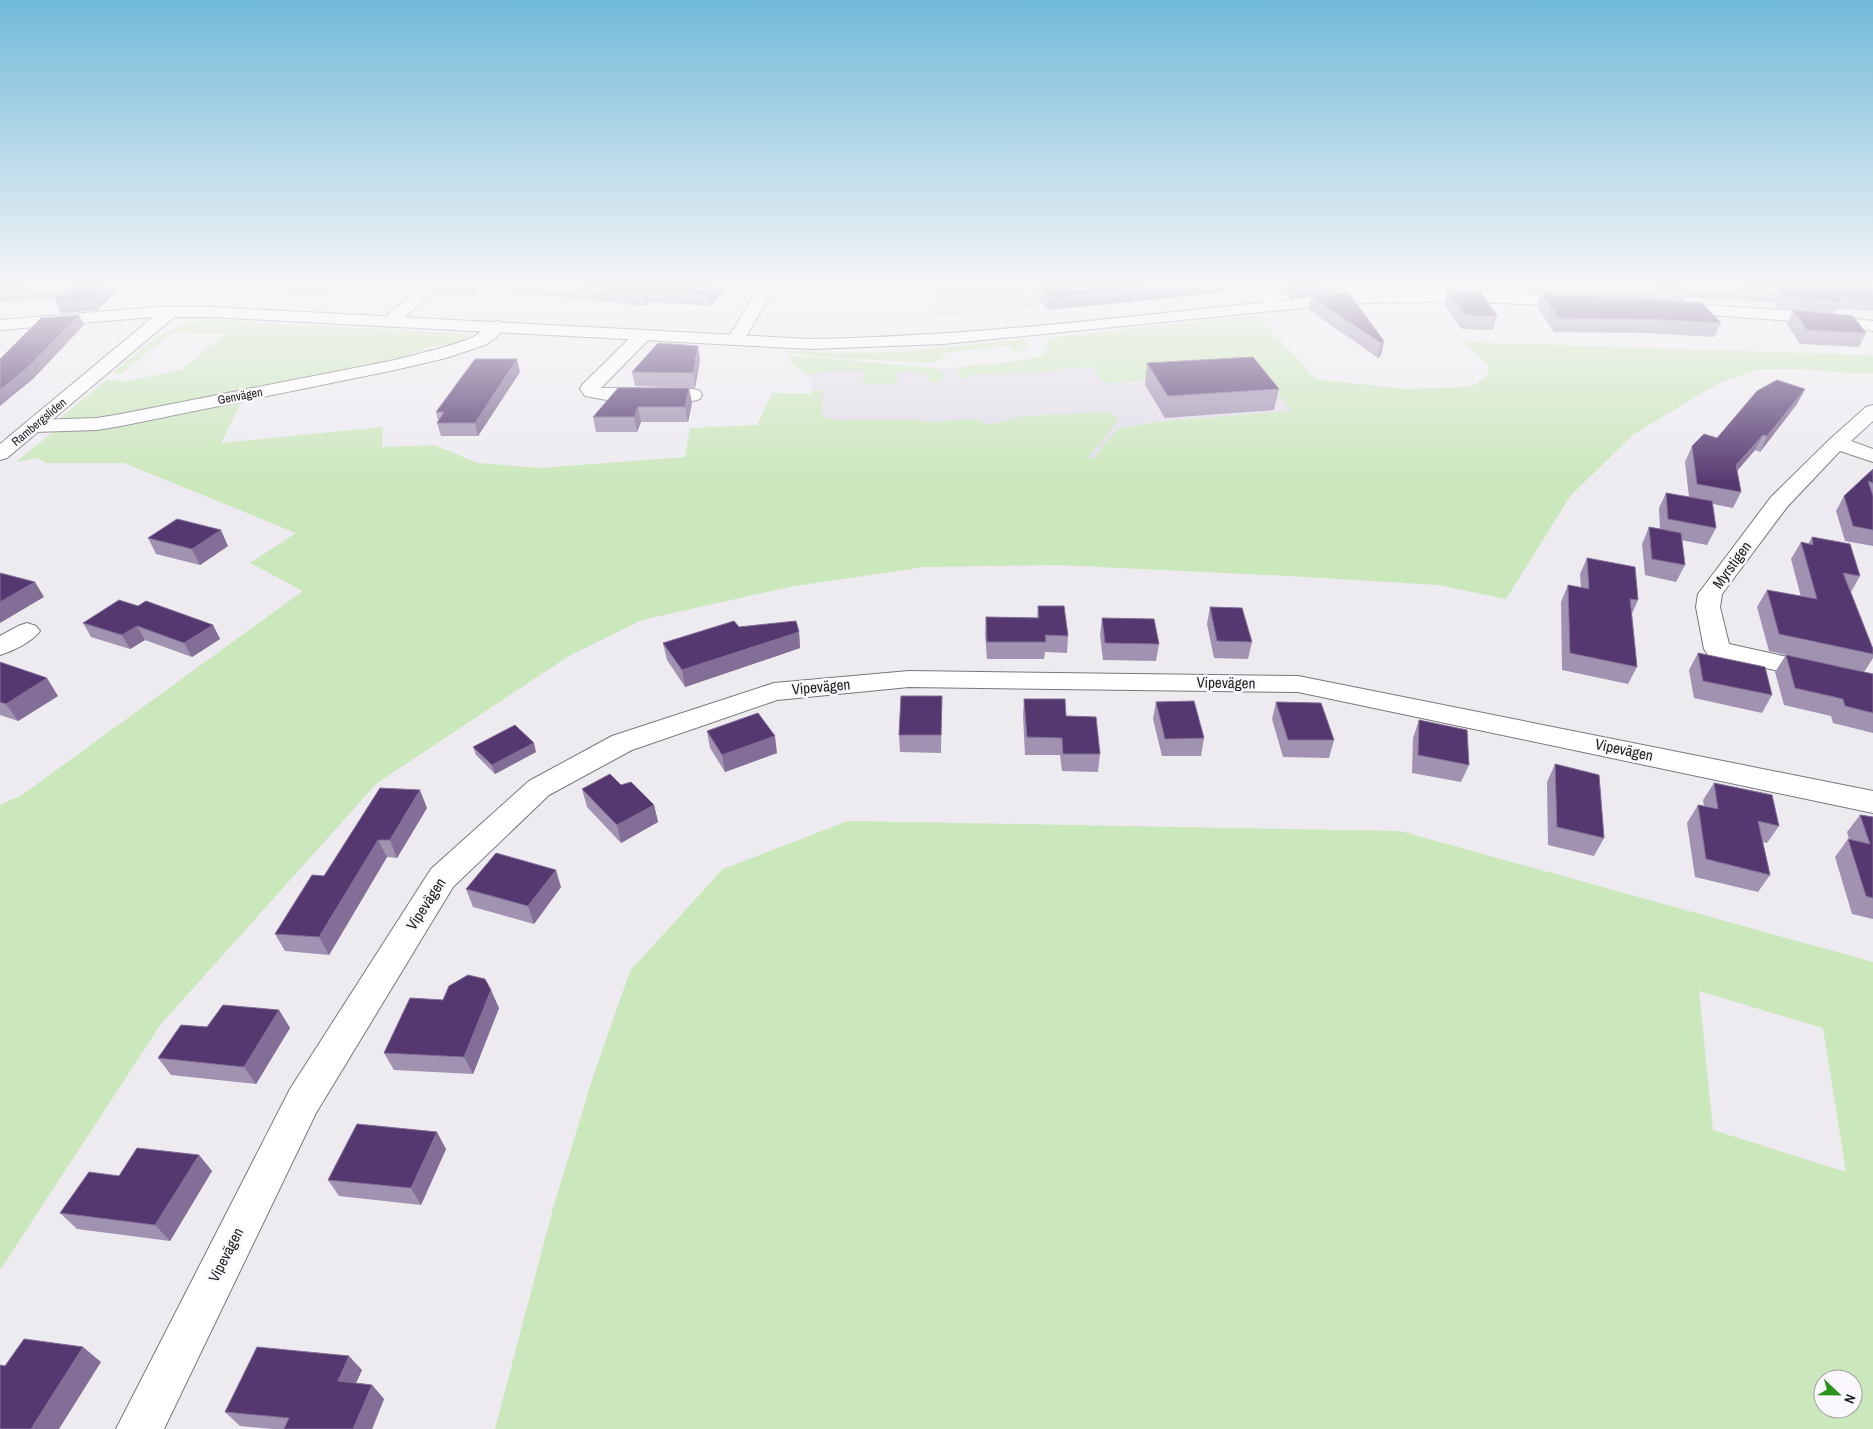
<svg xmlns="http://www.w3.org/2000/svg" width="1873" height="1429" font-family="'Archivo Narrow',sans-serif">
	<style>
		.built { fill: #e2dde9 }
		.green { fill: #cbe7bc; fill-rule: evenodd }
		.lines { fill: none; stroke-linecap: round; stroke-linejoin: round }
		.minor-casing { stroke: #79777b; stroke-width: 2 }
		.tertiary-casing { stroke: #79777b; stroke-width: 2 }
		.minor { fill: #fff; fill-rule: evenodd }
		.tertiary { fill: #fff; fill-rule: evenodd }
		.wall { fill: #a092b0 }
		.shaded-wall { fill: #826e96 }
		.building { fill: #54386f; stroke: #826e96 }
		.labels { text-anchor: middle; stroke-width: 5; stroke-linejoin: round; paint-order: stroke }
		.far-street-label { font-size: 12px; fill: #1d1d1e; stroke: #faf8fd }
		.street-label { font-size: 15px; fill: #1d1d1e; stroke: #faf8fd }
	</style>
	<rect width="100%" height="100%" fill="#edebf0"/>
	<!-- built -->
	<path class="built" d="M 1256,315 L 1343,410 L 1286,412 L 1164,421 L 1119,428 L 1104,444 L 1095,459 L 803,451 L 813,394 L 807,375 L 795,366 L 937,369 L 1033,359 L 1044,354 L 1048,347 L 1048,338 Z"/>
	<!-- green -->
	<path class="green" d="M 907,283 L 1021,283 L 1034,308 L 1020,312 L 935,317 L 935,290 Z
		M 1256,315 L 1316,379 L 1404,389 L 1469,387 L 1485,379 L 1490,367 L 1464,342 L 1873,355 L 1873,373 L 1863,374 L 1802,369 L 1759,369 L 1719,383 L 1634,434 L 1570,496 L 1506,599 L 1438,585 L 1289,576 L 1059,565 L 924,567 L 789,587 L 642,620 L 569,656 L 377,783 L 161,1024 L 0,1270 L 0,805 L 22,795 L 303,591 L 250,563 L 296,533 L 124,463 L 46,463 L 37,458 L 16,462 L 53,432 L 124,425 L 242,401 L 221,443 L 383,427 L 382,447 L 434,445 L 478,463 L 540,468 L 685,457 L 690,428 L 757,425 L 772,393 L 811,394 L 812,391 L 822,391 L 823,393 L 822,416 L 837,420 L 922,420 L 923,422 L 977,419 L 982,423 L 992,424 L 1024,416 L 1108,412 L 1118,418 L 1117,422 L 1087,458 L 1094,459 L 1104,444 L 1119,428 L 1164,421 L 1292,411 L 1259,371 L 1104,383 L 1093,367 L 1063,368 L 1050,372 L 973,374 L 966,378 L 958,377 L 957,373 L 963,366 C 979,365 1036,362 1045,353 C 1048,349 1048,343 1048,338 Z
		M 208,320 L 471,334 L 462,343 L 429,347 L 397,359 L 298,381 L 115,419 L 57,421 L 106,380 L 128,381 L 181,370 L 225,334 L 172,333 L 122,373 L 113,373 C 146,345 163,325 208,320 Z
		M 1025,339 L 1028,345 L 1021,352 L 1014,351 L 1010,346 L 942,353 L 944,360 L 937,360 L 934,363 L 822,357 L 788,352 L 785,350 L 842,353 L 900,352 Z
		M 786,355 L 936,368 L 944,374 L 944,377 L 939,382 L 929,382 L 927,373 L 908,371 L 897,373 L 897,384 L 863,384 L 864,371 L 826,371 L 807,375 L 795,366 Z
		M 848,821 L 1400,831 L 1873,962 L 1873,1429 L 495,1429 L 552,1212 L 592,1080 L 630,971 L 723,869 ZM 1699,991 L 1823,1028 L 1846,1172 L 1713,1130 ZM 1823,1379 L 1853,1379 L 1853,1409 L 1823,1409 Z"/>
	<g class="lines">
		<defs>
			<path id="minor" d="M 425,283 L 442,283 L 397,325 L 385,325 L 383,321 L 385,317 Z
				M 761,283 L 777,283 L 742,344 L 736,345 L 730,344 L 727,340 Z
				M 1242,283 L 1260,283 L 1285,305 L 1283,308 L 1271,308 Z
				M 496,321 L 502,322 L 504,326 L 496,338 L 485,345 L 446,358 L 395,370 L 121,426 L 97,430 L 35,432 L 28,430 L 25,426 L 28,422 L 35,420 L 97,418 L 121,414 L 395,360 C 420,353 446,348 471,338 C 481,334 486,323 496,321 Z
				M 643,330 L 649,331 L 652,335 L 649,339 L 601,388 L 693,389 L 700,391 L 702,395 L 700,399 L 693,401 L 612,401 L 585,396 L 580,389 L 582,385 L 637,331 Z
				M 1873,405 L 1873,421 L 1851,441 L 1873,449 L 1873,462 L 1840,451 L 1787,507 L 1722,594 L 1720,607 L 1729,644 L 1873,676 L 1873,692 L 1708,655 L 1704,649 L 1696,607 L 1698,594 L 1771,497 L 1830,439 L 1866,407 Z
				M 27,623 L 36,626 L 40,631 C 32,642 13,651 0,655 L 0,636 L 18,626 Z
				M 909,671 L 1298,676 L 1873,791 L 1873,813 L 1298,692 L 909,687 L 777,700 L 632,750 L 549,795 L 453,887 L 316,1113 L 164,1429 L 116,1429 L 290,1089 L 431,869 L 529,781 L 612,736 L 774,683 Z"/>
			<path id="tertiary" d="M 1397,291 L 1501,292 L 1577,297 L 1583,299 L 1585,302 L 1583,305 L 1577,307 C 1498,302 1421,300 1342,304 L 943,344 L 811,349 L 211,317 L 174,317 L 7,458 L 0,460 L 0,444 L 153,317 L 0,330 L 0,320 L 157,307 L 211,307 L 811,339 C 988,336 1166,312 1342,294 Z
				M 1672,303 L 1796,311 L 1873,321 L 1873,331 L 1796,321 L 1666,312 L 1664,308 L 1666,304 Z"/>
		</defs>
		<!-- minor casing -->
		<use href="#minor" class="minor-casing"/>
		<!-- tertiary casing -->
		<use href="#tertiary" class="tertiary-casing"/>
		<!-- minor -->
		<use href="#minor" class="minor"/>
		<!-- tertiary -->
		<use href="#tertiary" class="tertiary"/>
	</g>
	<!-- wall -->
	<path class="wall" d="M 0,283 L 155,283 L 154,284 L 123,283 L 98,310 L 61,313 L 57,299 L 0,301 Z
		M 200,283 L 423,283 L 413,290 L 332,289 L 327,293 L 216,289 L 215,285 L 201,285 Z
		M 432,283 L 730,283 L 710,306 L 650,302 L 646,306 L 483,288 L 473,296 L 435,292 Z
		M 1025,283 L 1228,283 L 1226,292 L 1048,310 Z
		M 1262,283 L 1335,283 L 1337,286 L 1335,293 L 1291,298 L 1274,286 L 1267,287 Z
		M 1430,283 L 1467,283 L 1465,290 L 1434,289 Z
		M 1520,283 L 1873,283 L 1873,311 L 1837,309 L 1834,314 L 1776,308 L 1773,302 L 1685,297 L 1683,302 L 1526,292 Z
		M 1448,291 L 1497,316 L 1493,330 L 1462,329 L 1444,304 Z
		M 1541,293 L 1721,323 L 1714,337 L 1646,333 L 1554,332 L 1537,307 Z
		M 1311,296 L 1384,341 L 1381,355 L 1378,358 L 1308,309 Z
		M 1793,310 L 1866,333 L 1859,347 L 1800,344 L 1787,324 Z
		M 698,346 L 700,361 L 695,388 L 635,386 L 632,372 Z
		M 1147,363 L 1279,389 L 1274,410 L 1165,418 L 1145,385 Z
		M 520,372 L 478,436 L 441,436 L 437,423 L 438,421 L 436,412 Z
		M 689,388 L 692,403 L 688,422 L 641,422 L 637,432 L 596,432 L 593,417 Z
		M 1805,389 L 1797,404 L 1760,452 L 1755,450 L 1737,471 L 1741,492 L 1733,508 L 1713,504 L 1716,528 L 1707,545 L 1681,540 L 1685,565 L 1676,582 L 1645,575 L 1642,544 L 1649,527 L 1660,529 L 1659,508 L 1666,493 L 1689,497 L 1685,462 L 1692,446 L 1717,438 Z
		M 1873,469 L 1873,546 L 1845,541 L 1836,511 L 1844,496 Z
		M 1812,537 L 1860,576 L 1851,592 L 1873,649 L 1873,658 L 1864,672 L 1769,651 L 1757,607 L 1767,590 L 1801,597 L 1791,559 L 1801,542 L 1808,544 Z
		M 148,538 L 228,546 L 200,565 L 156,554 Z
		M 1587,558 L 1638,600 L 1632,614 L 1637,667 L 1628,684 L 1562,670 L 1561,602 L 1568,585 L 1581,588 L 1580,574 Z
		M 138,606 L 213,625 L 220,639 L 192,657 L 145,640 L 130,649 L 91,637 L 83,623 Z
		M 1038,606 L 1068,636 L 1067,653 L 1045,652 L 1044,659 L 987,659 L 985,634 L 986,617 L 1037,618 Z
		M 1210,607 L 1252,642 L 1248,659 L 1214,658 L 1207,624 Z
		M 1102,618 L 1159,644 L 1156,661 L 1103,660 L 1100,635 Z
		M 799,632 L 800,648 L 685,687 L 667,660 L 663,643 Z
		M 1698,653 L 1772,695 L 1762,713 L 1694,698 L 1689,670 Z
		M 1786,655 L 1873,674 L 1873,733 L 1833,723 L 1831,716 L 1784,705 L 1775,672 Z
		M 0,662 L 58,696 L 18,721 L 0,715 Z
		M 942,696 L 941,753 L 900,752 L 899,735 Z
		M 1024,699 L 1066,716 L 1100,754 L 1098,772 L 1062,771 L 1060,755 L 1025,755 L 1023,716 Z
		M 1156,702 L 1204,738 L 1201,756 L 1162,756 L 1153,719 Z
		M 1276,702 L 1334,740 L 1329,758 L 1283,757 L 1272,719 Z
		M 1419,720 L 1469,765 L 1461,782 L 1412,773 L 1413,738 Z
		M 707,731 L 777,753 L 725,772 L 710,748 Z
		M 473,747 L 536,752 L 495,774 L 476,755 Z
		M 1555,764 L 1604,838 L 1594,856 L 1548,845 L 1547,782 Z
		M 1714,783 L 1779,826 L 1767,843 L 1763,842 L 1770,875 L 1758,892 L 1695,877 L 1687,823 L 1698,805 L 1704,806 L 1703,800 Z
		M 621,785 L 654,805 L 658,822 L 621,843 L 587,807 L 582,789 Z
		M 427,808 L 397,858 L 387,857 L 329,955 L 285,951 L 275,934 L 324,876 Z
		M 1860,815 L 1873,817 L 1873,919 L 1852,914 L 1835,857 L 1848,839 L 1849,839 L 1847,832 Z
		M 561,887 L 534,924 L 473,907 L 466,889 Z
		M 443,1000 L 499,1008 L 473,1074 L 394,1070 L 384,1053 Z
		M 279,1010 L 290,1028 L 256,1084 L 171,1075 L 158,1058 L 207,1027 Z
		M 446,1149 L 421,1205 L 339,1196 L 328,1180 Z
		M 199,1155 L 212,1171 L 170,1241 L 77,1229 L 60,1213 L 119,1176 Z
		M 362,1370 L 356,1383 L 372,1385 L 384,1399 L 372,1429 L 273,1429 L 240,1426 L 225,1412 Z"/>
	<!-- shaded-wall -->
	<path class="shaded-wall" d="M 107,283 L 123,283 L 98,310 L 61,313 L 55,301 Z
		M 324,283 L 330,283 L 332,289 L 327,293 Z
		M 411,283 L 423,283 L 413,290 Z
		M 472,283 L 482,283 L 483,288 L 473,296 L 470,285 Z
		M 719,283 L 730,283 L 710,306 L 708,296 Z
		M 1196,283 L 1228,283 L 1226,292 L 1048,310 L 1049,298 Z
		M 1268,283 L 1274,283 L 1274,286 L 1267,287 Z
		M 1337,286 L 1335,293 L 1291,298 L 1292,291 Z
		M 648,291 L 650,302 L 646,306 L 644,295 Z
		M 79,315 L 84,325 L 33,379 L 0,406 L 0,390 Z
		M 1384,341 L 1381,355 L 1378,358 L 1381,343 Z
		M 698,346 L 700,361 L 695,388 L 693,373 Z
		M 517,359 L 520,372 L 478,436 L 475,423 Z
		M 689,388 L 692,403 L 688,422 L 685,407 Z
		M 1805,389 L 1797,404 L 1760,452 L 1767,436 Z
		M 638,407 L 641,422 L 637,432 L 634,417 Z
		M 1763,435 L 1755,450 L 1728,481 L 1736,465 Z
		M 221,530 L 228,546 L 200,565 L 192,549 Z
		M 35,582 L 44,597 L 0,623 L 0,602 Z
		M 213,625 L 220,639 L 192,657 L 184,643 Z
		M 137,626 L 145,640 L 130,649 L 122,635 Z
		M 799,632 L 800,648 L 685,687 L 682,670 Z
		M 47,678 L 58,696 L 18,721 L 6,704 Z
		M 775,736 L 777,753 L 725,772 L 722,755 Z
		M 534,743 L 536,752 L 495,774 L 492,765 Z
		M 420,790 L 427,808 L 397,858 L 390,840 Z
		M 654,805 L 658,822 L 621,843 L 617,825 Z
		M 378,840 L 387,857 L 329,955 L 319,937 Z
		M 556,870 L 561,887 L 534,924 L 528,906 Z
		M 491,990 L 499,1008 L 473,1074 L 464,1057 Z
		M 279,1010 L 290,1028 L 256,1084 L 244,1067 Z
		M 437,1132 L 446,1149 L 421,1205 L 411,1188 Z
		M 199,1155 L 212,1171 L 170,1241 L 155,1225 Z
		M 83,1347 L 101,1362 L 59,1429 L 31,1429 Z
		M 349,1356 L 362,1370 L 350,1396 L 338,1381 Z
		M 372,1385 L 384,1399 L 372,1429 L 353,1429 Z"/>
	<!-- building -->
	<path class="building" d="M 0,283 L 107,283 L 92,298 L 55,301 L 70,286 L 0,289 Z
		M 449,283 L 472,283 L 470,285 Z
		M 537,283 L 719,283 L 708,296 L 648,291 L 644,295 Z
		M 1036,283 L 1196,283 L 1049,298 Z
		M 1280,283 L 1335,283 L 1337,286 L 1292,291 Z
		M 1580,283 L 1873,283 L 1873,299 L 1837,297 L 1841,302 L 1782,296 L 1778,290 L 1684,285 L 1688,290 Z
		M 1448,291 L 1480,291 L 1497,316 L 1466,315 Z
		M 1348,292 L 1384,341 L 1381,343 L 1311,296 Z
		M 1541,293 L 1702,303 L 1721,323 L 1652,319 L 1559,318 Z
		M 1793,310 L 1853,316 L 1866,333 L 1807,330 Z
		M 79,315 L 27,368 L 0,390 L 0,359 L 41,318 Z
		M 658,343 L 698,346 L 693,373 L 632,372 Z
		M 1253,357 L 1279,389 L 1168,396 L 1147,363 Z
		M 475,359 L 517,359 L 475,423 L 437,423 L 444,412 L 436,412 Z
		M 1777,380 L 1805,389 L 1767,436 L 1763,435 L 1736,465 L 1741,492 L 1697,484 L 1692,446 L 1704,434 L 1717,438 L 1757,391 Z
		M 618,388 L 689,388 L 685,407 L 638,407 L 634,417 L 593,417 Z
		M 1873,469 L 1873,483 L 1868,481 L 1873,496 L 1873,530 L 1853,526 L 1844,496 Z
		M 1666,493 L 1712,501 L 1716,528 L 1668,519 Z
		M 177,519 L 221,530 L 192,549 L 148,538 Z
		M 1649,527 L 1681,533 L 1685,565 L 1652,559 Z
		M 1812,537 L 1850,544 L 1860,576 L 1843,573 L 1873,649 L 1873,654 L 1779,634 L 1767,590 L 1817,599 L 1801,542 L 1813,545 Z
		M 1587,558 L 1635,567 L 1638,600 L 1630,599 L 1637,667 L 1570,653 L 1568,585 L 1589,589 Z
		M 0,573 L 35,582 L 0,602 Z
		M 119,600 L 138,606 L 146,601 L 213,625 L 184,643 L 137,626 L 122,635 L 83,623 Z
		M 1038,606 L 1064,606 L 1068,636 L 1045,635 L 1046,642 L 987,642 L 986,617 L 1039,618 Z
		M 1210,607 L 1242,608 L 1252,642 L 1217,641 Z
		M 1102,618 L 1154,619 L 1159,644 L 1105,643 Z
		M 734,621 L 739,627 L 796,621 L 799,632 L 682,670 L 663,643 Z
		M 1698,653 L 1765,667 L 1772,695 L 1703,681 Z
		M 1786,655 L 1873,674 L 1873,713 L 1845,706 L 1843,699 L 1795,688 Z
		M 0,662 L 47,678 L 6,704 L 0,702 Z
		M 901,696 L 942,696 L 941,735 L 899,735 Z
		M 1024,699 L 1065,699 L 1066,716 L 1096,717 L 1100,754 L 1063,754 L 1062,738 L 1027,737 Z
		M 1194,701 L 1204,738 L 1165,739 L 1156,702 Z
		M 1276,702 L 1321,703 L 1334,740 L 1288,740 Z
		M 758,713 L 775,736 L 722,755 L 707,731 Z
		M 1419,720 L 1467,730 L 1469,765 L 1418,755 Z
		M 515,725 L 534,743 L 492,765 L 473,747 Z
		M 1555,764 L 1599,775 L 1604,838 L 1557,827 Z
		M 610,774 L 621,785 L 631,782 L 654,805 L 617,825 L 582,789 Z
		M 1714,783 L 1772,795 L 1779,826 L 1758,821 L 1770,875 L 1706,859 L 1698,805 L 1718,809 Z
		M 380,788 L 420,790 L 390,840 L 378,840 L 319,937 L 275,934 L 312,875 L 324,876 Z
		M 1860,815 L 1873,817 L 1873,898 L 1866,896 L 1848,839 L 1870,844 Z
		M 496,853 L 556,870 L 528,906 L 466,889 Z
		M 468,975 L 485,979 L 491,990 L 464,1057 L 384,1053 L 410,998 L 443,1000 L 449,986 Z
		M 223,1005 L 279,1010 L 244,1067 L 158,1058 L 181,1025 L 207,1027 Z
		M 357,1124 L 437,1132 L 411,1188 L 328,1180 Z
		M 137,1148 L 199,1155 L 155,1225 L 60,1213 L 89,1172 L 119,1176 Z
		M 24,1339 L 83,1347 L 31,1429 L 0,1429 L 0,1365 L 5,1366 Z
		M 257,1347 L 349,1356 L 338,1381 L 372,1385 L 353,1429 L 284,1429 L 289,1418 L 225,1412 Z"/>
	<!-- sky -->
	<linearGradient id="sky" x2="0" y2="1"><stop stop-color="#70b9d8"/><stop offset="0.59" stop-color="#f7f6f8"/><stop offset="1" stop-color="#f7f6f8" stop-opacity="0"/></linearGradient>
	<rect width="1873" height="483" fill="url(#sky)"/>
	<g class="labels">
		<!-- far-street labels -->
		<g class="far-street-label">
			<text transform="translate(240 396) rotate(-11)" y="4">Genvägen</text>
			<text transform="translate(39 422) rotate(-40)" y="4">Rambergsliden</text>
		</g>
		<!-- street labels -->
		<g class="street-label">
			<text transform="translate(1732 565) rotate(-54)" y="5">Myrstigen</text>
			<text transform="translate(1226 683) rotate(1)" y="5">Vipevägen</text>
			<text transform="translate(821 687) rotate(-5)" y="5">Vipevägen</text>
			<text transform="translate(1624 750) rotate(12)" y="5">Vipevägen</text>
			<text transform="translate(426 904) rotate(-57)" y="5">Vipevägen</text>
			<text transform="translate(226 1255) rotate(-63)" y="5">Vipevägen</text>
		</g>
	</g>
	<!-- north arrow -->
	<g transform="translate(1838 1394) rotate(112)"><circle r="24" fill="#faf8fd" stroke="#a2a0a4"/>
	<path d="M0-4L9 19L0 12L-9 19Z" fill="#2b941a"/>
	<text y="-8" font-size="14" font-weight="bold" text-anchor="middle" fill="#1d1d1e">N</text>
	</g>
</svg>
